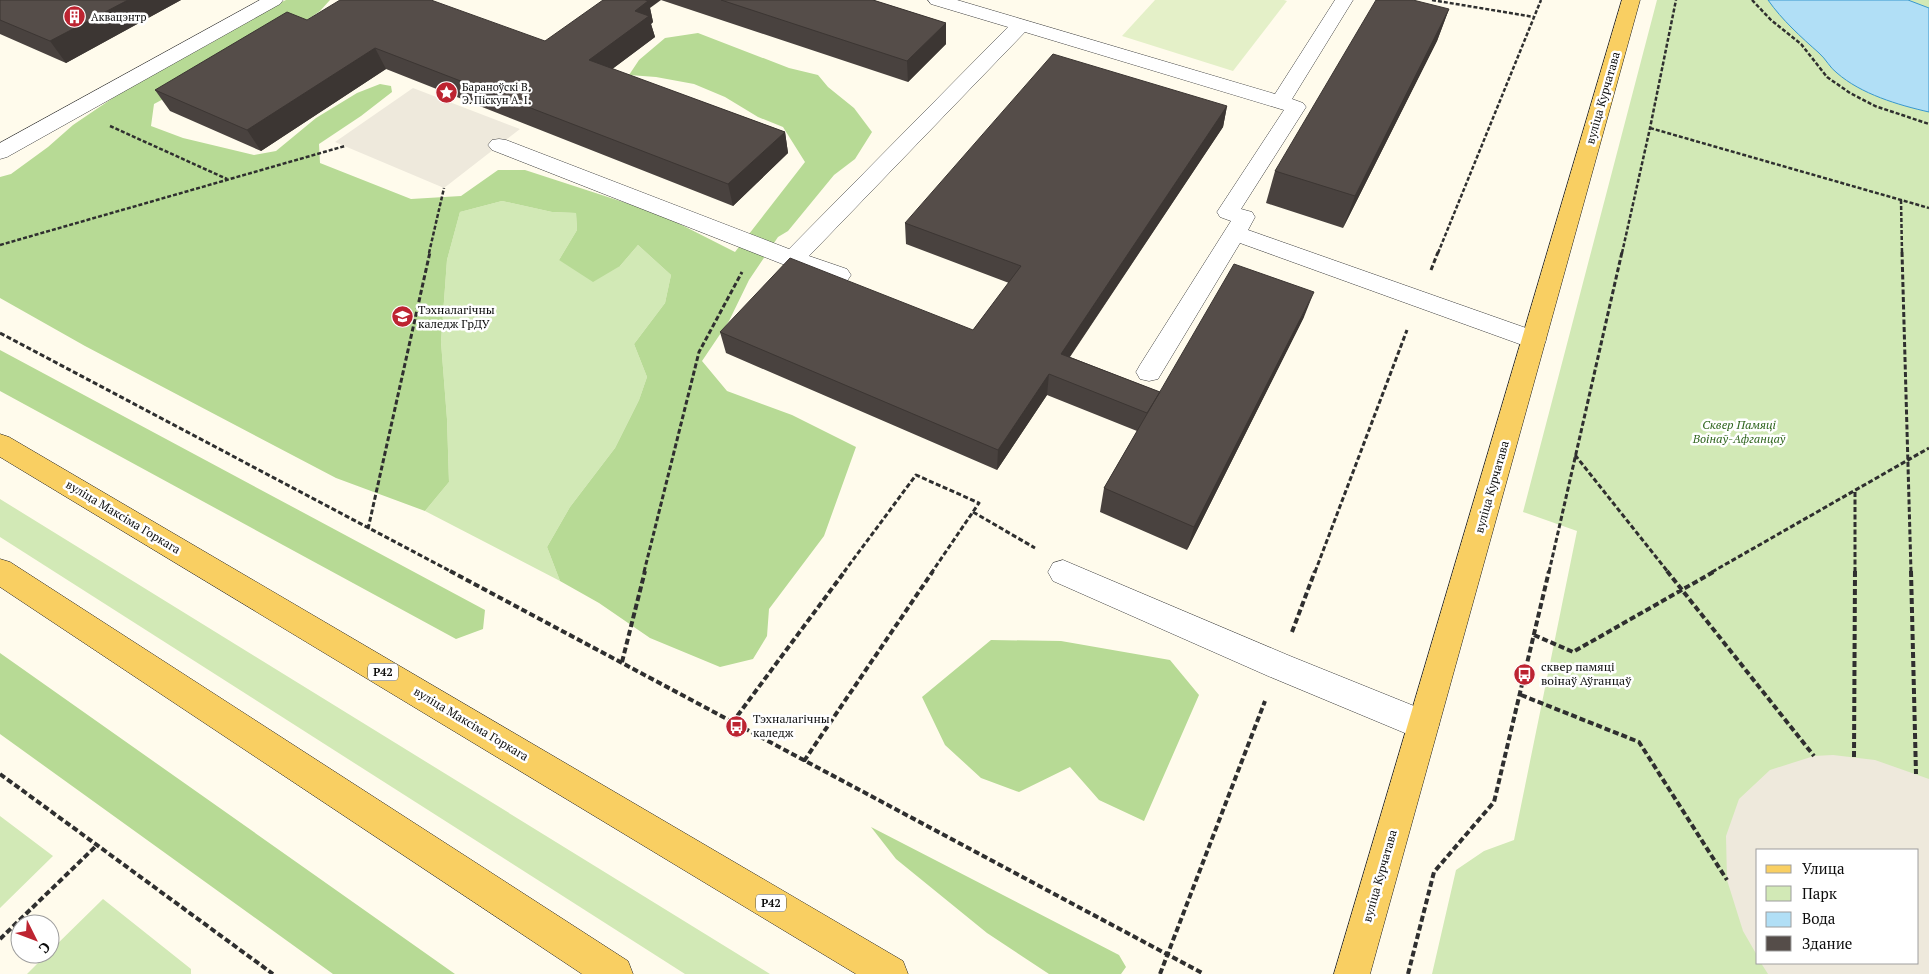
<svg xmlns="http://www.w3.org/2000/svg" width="1929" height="974" font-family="'PT Serif',serif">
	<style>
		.green { fill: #d2e9b6; fill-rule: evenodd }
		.forest { fill: #b7da95 }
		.pitch { fill: #e4f0c8 }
		.plaza { fill: #eee9dc }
		.water { fill: #b1dff6; stroke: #3897ce }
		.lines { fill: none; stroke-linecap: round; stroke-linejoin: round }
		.minor-casing { stroke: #404040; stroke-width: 1 }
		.major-casing { stroke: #1e1e1e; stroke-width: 1 }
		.path-far2 { stroke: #2f2f2f; stroke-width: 2.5; stroke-dasharray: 4 2; stroke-linecap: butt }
		.path-far1 { stroke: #2f2f2f; stroke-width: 3; stroke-dasharray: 5 2.5; stroke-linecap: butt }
		.path { stroke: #2f2f2f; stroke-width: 4; stroke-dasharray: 6 3; stroke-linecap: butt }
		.minor { fill: #fff; fill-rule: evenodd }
		.major { fill: #f9cf62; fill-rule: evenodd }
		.wall { fill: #49423f }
		.shaded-wall { fill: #3c3633 }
		.building { fill: #554d49; stroke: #3c3633 }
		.labels { text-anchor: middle; stroke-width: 5; stroke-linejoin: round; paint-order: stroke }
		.far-poi-label { font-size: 11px; fill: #0d0d0d; stroke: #fff; text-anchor: start }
		.shield { fill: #fff; stroke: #565656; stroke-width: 1 }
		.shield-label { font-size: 11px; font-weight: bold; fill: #0d0d0d }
		.street-label { font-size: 12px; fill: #0d0d0d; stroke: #fff }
		.poi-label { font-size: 12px; fill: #0d0d0d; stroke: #fff; text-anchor: start }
		.park-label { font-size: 12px; font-style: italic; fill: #2e641d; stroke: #fff }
	</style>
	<rect width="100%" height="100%" fill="#fffbec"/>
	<!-- green -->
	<path class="green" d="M 1657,0 L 1929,0 L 1929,974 L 1432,974 L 1456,870 L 1484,851 L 1514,840 L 1577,531 L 1523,512 ZM 1758,850 L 1918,850 L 1918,963 L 1758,963 Z
		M 502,201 L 552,212 L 576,213 L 577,230 L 559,260 L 620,266 L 638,245 L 671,275 L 665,303 L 634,344 L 647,377 L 639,400 L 615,448 L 570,507 L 547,547 L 560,581 L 425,511 L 449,482 L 447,419 L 441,342 L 447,260 L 460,212 Z
		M 0,499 L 770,974 L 685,974 L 0,537 Z
		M 0,816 L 53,856 L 0,908 Z
		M 103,899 L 191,969 L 191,974 L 27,974 L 47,954 L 50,954 L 50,951 Z"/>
	<!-- forest -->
	<path class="forest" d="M 286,0 L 330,0 L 320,11 L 291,31 L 154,104 L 151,126 L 183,138 L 254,155 L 276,151 L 316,118 L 357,93 L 380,84 L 391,86 L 392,92 L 361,116 L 319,144 L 320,163 L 411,199 L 461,196 L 498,170 L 525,170 L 660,214 L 735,252 L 805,162 L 783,127 L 758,117 L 725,97 L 694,84 L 656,77 L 629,75 L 639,60 L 665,38 L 698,33 L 789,68 L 818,75 L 828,87 L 854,108 L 872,132 L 855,159 L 834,175 L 788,231 L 778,237 L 749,280 L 729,321 L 702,361 L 727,391 L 792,415 L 856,447 L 824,536 L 769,609 L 767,636 L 753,659 L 720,667 L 650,638 L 599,603 L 560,581 L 547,547 L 570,507 L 615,448 L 639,400 L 647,377 L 634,344 L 665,303 L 671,275 L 638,245 L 620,266 L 593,282 L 559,260 L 577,230 L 576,213 L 552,212 L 502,201 L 460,212 L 447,260 L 441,342 L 447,419 L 449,482 L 425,511 L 336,478 L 85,346 L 0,298 L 0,177 L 11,174 L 48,147 L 73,125 L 129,87 L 211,43 L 271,7 Z
		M 0,350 L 485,610 L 483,629 L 456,639 L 0,391 Z
		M 991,640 L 1061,641 L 1170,660 L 1199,695 L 1144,821 L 1099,800 L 1070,767 L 1019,792 L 981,778 L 945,745 L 922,697 Z
		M 0,653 L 455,974 L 333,974 L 0,734 Z
		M 871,827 L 1119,955 L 1126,967 L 1121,974 L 1049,974 L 987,933 L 896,859 Z"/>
	<!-- pitch -->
	<path class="pitch" d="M 1155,0 L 1284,0 L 1287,1 L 1233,71 L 1122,36 Z"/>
	<!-- plaza -->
	<path class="plaza" d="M 413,88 L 520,129 L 444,188 L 335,142 Z
		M 1833,755 L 1875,760 L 1929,779 L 1929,974 L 1768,974 L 1761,963 L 1918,963 L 1918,850 L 1758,850 L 1758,957 L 1743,931 L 1727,880 L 1726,836 L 1739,799 L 1770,770 L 1814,756 Z"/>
	<!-- water -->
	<path class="water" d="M 1768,0 L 1908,0 L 1929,8 L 1929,112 C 1898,105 1861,94 1837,73 C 1830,68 1826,59 1819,53 C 1801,37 1782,20 1768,0 Z"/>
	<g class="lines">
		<defs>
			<path id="minor" d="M 260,0 L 283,0 L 280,4 L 7,157 L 0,159 L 0,143 Z
				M 928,0 L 957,0 L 1275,94 L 1335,0 L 1353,0 L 1292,99 L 1303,103 L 1306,107 L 1241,209 L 1252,212 L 1255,217 L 1248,230 L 1543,334 L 1546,340 L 1543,346 L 1534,349 L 1525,346 L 1240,243 L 1158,379 L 1149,381 L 1140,379 L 1136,372 L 1140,365 L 1231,221 L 1220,217 L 1217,212 L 1284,110 L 1025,32 L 809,256 L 847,269 L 851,275 L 847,281 L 839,283 L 785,265 L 492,150 L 488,145 L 492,140 L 499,139 L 506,140 L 789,249 L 1008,27 L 931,4 Z
				M 1063,560 L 1290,656 L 1434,714 L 1439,725 L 1434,736 L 1423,740 L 1412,736 L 1268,676 L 1053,581 L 1048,572 L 1053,563 Z"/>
			<path id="major" d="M 1622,0 L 1640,0 L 1370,974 L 1334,974 Z
				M 0,434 L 9,437 L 903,961 L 908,974 L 856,974 L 0,457 Z
				M 0,559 L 10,562 L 628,961 L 633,974 L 582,974 L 0,587 Z"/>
		</defs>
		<!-- minor casing -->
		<use href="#minor" class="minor-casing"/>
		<!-- major casing -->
		<use href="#major" class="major-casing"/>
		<!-- path-far2 -->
		<path class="path-far2" d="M 1432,0 L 1534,17
			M 1752,0 L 1771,20 L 1801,44 L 1827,77 L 1850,93 L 1875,106 L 1929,124
			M 110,126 L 227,179
			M 1650,128 L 1929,208
			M 1901,200 L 1902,253
			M 0,245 L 345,146
			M 429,253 L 444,188
			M 1438,253 L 1541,0
			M 1622,253 L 1650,128 L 1676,0"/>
		<!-- path-far1 -->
		<path class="path-far1" d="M 1902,252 L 1911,572
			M 1431,270 L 1438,252
			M 0,333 L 452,572
			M 1575,455 L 1668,572
			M 973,512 L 1035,548
			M 368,529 L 430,252
			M 644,572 L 699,352 L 742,272
			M 844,572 L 916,475 L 979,503 L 932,572
			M 1315,572 L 1407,330
			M 1549,572 L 1622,252
			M 1712,572 L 1929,448
			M 1855,572 L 1855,492"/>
		<!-- path -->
		<path class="path" d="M 450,571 L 1204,974
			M 1667,571 L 1814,756
			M 1911,571 L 1916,774
			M 1292,632 L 1315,571
			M 1534,635 L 1573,652 L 1715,571
			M 622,662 L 645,571
			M 1521,695 L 1639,742 L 1727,880
			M 732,723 L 845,571
			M 1854,757 L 1855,571
			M 804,761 L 933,571
			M 0,774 L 273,974
			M 0,939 L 96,846
			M 1160,974 L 1265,701
			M 1408,974 L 1434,872 L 1494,802 L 1549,571"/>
		<!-- minor -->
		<use href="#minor" class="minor"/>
		<!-- major -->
		<use href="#major" class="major"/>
	</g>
	<!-- wall -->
	<path class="wall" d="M 0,0 L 181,0 L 66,63 L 0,34 Z
		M 661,0 L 873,0 L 946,23 L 946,44 L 908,82 Z
		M 650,8 L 653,22 L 651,24 L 655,37 L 612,69 L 785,132 L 788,153 L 733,206 L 386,69 L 261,151 L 170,111 L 155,90 L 307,20 L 545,41 Z
		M 1449,9 L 1437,41 L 1343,228 L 1266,203 L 1275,171 Z
		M 1227,106 L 1223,127 L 1070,357 L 1160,392 L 1304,317 L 1187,550 L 1100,512 L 1104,488 L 1137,431 L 1047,395 L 997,470 L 726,353 L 720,332 L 973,330 L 1009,283 L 906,244 L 905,223 Z"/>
	<!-- shaded-wall -->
	<path class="shaded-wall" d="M 128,0 L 181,0 L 66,63 L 50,41 Z
		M 633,0 L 661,0 L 650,8 L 653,22 L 651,24 L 655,37 L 595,82 L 589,60 L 635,11 Z
		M 1449,9 L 1437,41 L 1343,228 L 1355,196 Z
		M 946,23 L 946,44 L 908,82 L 907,61 Z
		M 375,48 L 386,69 L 261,151 L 247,130 Z
		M 1227,106 L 1223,127 L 1058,374 L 1061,354 Z
		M 785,132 L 788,153 L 733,206 L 728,184 Z
		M 1314,292 L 1304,317 L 1187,550 L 1194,527 Z
		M 1049,374 L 1047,395 L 997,470 L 998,450 Z"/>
	<!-- building -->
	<path class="building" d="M 0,0 L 128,0 L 50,41 L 0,20 Z
		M 340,0 L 431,0 L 545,41 L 603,0 L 645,0 L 648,1 L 635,11 L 649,16 L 589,60 L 785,132 L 728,184 L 375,48 L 247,130 L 155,90 L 287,12 L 307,20 Z
		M 721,0 L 873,0 L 946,23 L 907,61 Z
		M 1376,0 L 1413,0 L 1449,9 L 1355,196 L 1275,171 Z
		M 1053,54 L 1227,106 L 1061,354 L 1160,392 L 1147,413 L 1049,374 L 998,450 L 720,332 L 790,258 L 973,330 L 1021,266 L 905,223 Z
		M 1234,264 L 1314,292 L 1194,527 L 1104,488 Z"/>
	<!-- icons -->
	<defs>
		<symbol id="building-disc" viewBox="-11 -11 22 22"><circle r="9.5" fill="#bd2431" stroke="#fff"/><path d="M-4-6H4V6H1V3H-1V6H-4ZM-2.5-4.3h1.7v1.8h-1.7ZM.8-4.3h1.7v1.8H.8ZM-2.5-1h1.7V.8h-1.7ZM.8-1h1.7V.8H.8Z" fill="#fff"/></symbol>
		<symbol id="sight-disc" viewBox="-11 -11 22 22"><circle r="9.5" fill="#bd2431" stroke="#fff"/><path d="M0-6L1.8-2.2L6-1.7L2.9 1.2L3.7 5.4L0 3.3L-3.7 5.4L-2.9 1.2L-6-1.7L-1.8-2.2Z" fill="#fff"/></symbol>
		<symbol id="university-disc" viewBox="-11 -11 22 22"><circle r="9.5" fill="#bd2431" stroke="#fff"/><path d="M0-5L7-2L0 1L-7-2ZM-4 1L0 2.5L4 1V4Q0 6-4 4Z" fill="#fff"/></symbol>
		<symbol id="bus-disc" viewBox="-11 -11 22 22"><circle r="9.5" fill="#bd2431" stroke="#fff"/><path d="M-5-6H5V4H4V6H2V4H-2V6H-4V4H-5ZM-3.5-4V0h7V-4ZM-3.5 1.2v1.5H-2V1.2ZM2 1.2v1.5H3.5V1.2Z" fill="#fff"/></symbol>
	</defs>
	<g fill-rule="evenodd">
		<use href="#building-disc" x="62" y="4" width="25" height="25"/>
		<use href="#sight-disc" x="434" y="80" width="25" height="25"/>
		<use href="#university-disc" x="390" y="304" width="25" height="25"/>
		<use href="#bus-disc" x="1512" y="662" width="25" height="25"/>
		<use href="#bus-disc" x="724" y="714" width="25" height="25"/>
	</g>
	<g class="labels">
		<!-- far-poi labels -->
		<g class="far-poi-label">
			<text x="91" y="21">Аквацэнтр</text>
			<text x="462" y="91">Бараноўскі В.<tspan x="462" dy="13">Э. Піскун А. І.</tspan></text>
		</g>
		<!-- shield labels -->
		<g class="shield">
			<rect x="368" y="663.5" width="30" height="17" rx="4"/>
			<rect x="756" y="894.5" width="30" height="17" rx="4"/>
		</g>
		<g class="shield-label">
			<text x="383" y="676">Р42</text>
			<text x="771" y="907">Р42</text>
		</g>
		<!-- street labels -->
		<g class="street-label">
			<text transform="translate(1603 98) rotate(-74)" y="4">вуліца Курчатава</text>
			<text transform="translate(1492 487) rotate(-74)" y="4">вуліца Курчатава</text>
			<text transform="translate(123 517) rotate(31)" y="4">вуліца Максіма Горкага</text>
			<text transform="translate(471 724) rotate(31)" y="4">вуліца Максіма Горкага</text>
			<text transform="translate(1380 876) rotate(-74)" y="4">вуліца Курчатава</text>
		</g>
		<!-- poi labels -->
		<g class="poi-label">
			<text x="418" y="314">Тэхналагічны<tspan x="418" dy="14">каледж ГрДУ</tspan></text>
			<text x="1541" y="671">сквер памяці<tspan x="1541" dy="14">воінаў Аўганцаў</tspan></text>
			<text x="753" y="723">Тэхналагічны<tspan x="753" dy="14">каледж</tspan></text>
		</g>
		<!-- park labels -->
		<g class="park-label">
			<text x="1739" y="429">Сквер Памяці<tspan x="1739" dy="14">Воінаў-Афганцаў</tspan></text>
		</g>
	</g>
	<!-- legend -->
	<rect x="1756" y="849" width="162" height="115" fill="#ffffff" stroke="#9e9e9e"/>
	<rect x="1766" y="865" width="25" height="8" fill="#f9cf62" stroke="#9e9e9e"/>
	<text x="1802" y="874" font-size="15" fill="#0d0d0d">Улица</text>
	<rect x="1766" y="886" width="25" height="15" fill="#d2e9b6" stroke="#9e9e9e"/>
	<text x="1802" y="899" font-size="15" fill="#0d0d0d">Парк</text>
	<rect x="1766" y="912" width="25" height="15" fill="#b1dff6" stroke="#9e9e9e"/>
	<text x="1802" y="924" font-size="15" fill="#0d0d0d">Вода</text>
	<rect x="1766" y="936" width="25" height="15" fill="#554d49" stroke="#9e9e9e"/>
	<text x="1802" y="949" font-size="15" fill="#0d0d0d">Здание</text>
	<!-- north arrow -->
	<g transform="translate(35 939) rotate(132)"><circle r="24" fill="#ffffff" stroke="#9e9e9e"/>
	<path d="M0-4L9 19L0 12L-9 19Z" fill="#bd2431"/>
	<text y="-8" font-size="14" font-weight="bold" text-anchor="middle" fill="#0d0d0d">С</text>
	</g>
</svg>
